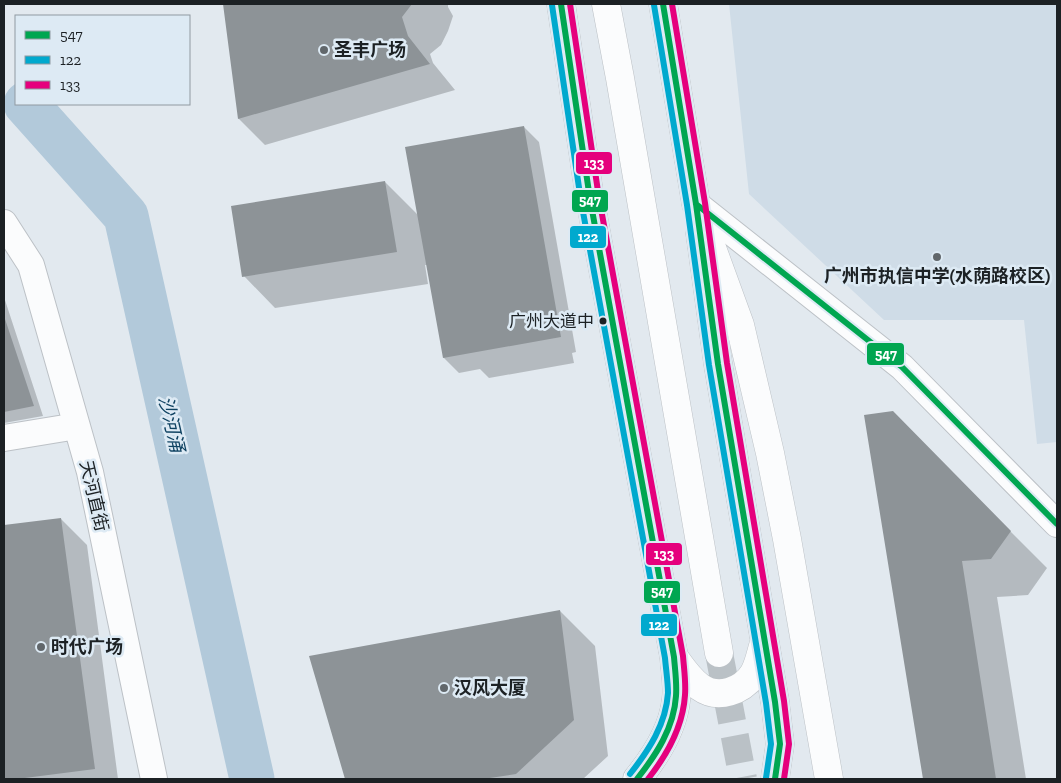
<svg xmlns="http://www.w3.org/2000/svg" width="1061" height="783" font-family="'Zilla Slab','Noto Sans SC',serif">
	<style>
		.built { fill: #cfdce7 }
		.shadow { fill: #0003 }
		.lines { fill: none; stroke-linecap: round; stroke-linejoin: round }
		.river { stroke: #b2c9da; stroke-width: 45 }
		.building { fill: #8d9397 }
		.highway-tunnel { stroke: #bac1c6; stroke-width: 28; stroke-dasharray: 28 14; stroke-linecap: butt }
		.minor-casing { stroke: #bcc1c6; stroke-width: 28 }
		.major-casing { stroke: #bcc1c6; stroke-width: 29 }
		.highway-casing { stroke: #bcc1c6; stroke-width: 29 }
		.minor { stroke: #fbfcfd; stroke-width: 26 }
		.major { stroke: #fbfcfd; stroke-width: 28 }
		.highway { stroke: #fbfcfd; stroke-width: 28 }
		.bus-1-casing { stroke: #ddeaf4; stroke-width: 10 }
		.bus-2-casing { stroke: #ddeaf4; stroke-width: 10 }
		.bus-3-casing { stroke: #ddeaf4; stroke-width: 10 }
		.bus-1 { stroke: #00a651; stroke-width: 6 }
		.bus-2 { stroke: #00a9ce; stroke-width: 6 }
		.bus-3 { stroke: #e5007d; stroke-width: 6 }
		.poi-dot { fill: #61676b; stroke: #ddeaf4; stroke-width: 2 }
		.bus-dot { fill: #1c2124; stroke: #ddeaf4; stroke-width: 2 }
		.labels { text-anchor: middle; stroke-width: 5; stroke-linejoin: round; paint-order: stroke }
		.bus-label { font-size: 17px; fill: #1c2124; stroke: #ddeaf4; text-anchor: end }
		.poi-label { font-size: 18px; font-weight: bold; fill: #1c2124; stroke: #ddeaf4; text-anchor: start }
		.street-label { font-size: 18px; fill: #1c2124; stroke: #ddeaf4 }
		.water-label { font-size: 19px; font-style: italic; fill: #104362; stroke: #ddeaf4 }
		.line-badge { stroke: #ddeaf4; stroke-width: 2 }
		.badge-label { font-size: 14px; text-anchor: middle; font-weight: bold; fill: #fff }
	</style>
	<rect width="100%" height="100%" fill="#e2e9ef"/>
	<!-- built -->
	<path class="built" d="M 729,4 L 1057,4 L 1057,442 L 1037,444 L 1024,320 L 884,320 L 749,194 Z"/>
	<!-- shadow -->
	<path class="shadow" d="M 224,4 L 448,4 L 448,7 L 453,16 L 448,31 L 441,45 L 430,54 L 433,63 L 455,90 L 265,145 L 239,119 Z
		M 524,127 L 539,142 L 576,352 L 572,353 L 574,363 L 489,378 L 480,369 L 459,373 L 444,358 L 427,265 L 425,265 L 428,284 L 275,308 L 244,276 L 385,182 L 419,216 Z
		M 4,297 L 43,416 L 4,423 Z
		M 892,413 L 1047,568 L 1028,595 L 997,597 L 1026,779 L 924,779 L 866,416 Z
		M 61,519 L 87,545 L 118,779 L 4,779 L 4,527 Z
		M 560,611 L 595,646 L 608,756 L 583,779 L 346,779 L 311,657 Z"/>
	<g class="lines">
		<!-- river -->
		<path class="river" d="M 26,104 L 126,216 L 252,779"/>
	</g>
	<!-- building -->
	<path class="building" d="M 223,4 L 412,4 L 402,17 L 408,36 L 430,64 L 238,119 Z
		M 524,126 L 561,337 L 443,358 L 405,147 Z
		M 385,181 L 397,252 L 242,277 L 231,206 Z
		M 4,316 L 34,406 L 4,412 Z
		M 893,411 L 1011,531 L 991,559 L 962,561 L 996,779 L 923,779 L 864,415 Z
		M 61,518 L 95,769 L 17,779 L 4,779 L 4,525 Z
		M 560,610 L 574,720 L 516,774 L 483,779 L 345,779 L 309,656 Z"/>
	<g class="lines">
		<!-- highway-tunnel -->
		<path class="highway-tunnel" d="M 719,653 L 743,779"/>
		<defs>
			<path id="minor" d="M 696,204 L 902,367 L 1057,524
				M 4,223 L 31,265 L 90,472 L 154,779
				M 4,438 L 77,426"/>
			<path id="major" d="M 561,4 L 590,199 L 674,657 C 675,671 678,687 676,700 C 673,729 655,757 637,779
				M 700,233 L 718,364 L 775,702 L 780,744 L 775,779
				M 674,657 C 682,668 689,679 700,687 C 718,700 743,691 754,673 C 759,664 761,652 764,643"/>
			<path id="highway" d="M 606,4 L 620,78 L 719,653
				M 663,4 L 696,204 L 740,325 L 770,453 L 787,539 L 829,779"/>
		</defs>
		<!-- minor casing -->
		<use href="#minor" class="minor-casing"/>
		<!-- major casing -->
		<use href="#major" class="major-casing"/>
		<!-- highway casing -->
		<use href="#highway" class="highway-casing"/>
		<!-- minor -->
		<use href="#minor" class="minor"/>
		<!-- major -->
		<use href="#major" class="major"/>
		<!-- highway -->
		<use href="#highway" class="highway"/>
		<defs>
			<path id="bus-1" d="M 561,4 L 590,199 L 674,657 C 675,670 677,683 676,696 C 674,728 656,755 637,779
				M 663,4 L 696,204 L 718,364 L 775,702 L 780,744 L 775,779
				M 696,204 L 902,367 L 1057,524"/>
			<path id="bus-2" d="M 552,5 L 581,201 L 665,658 C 666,670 668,682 668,693 C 666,724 649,750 630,774
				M 654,5 L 687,205 L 709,365 L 766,703 L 771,744 L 766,778"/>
			<path id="bus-3" d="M 570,4 L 599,198 L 683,656 C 684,669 686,682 685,695 C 683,726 667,755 648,779
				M 672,4 L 705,203 L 727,363 L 784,701 L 789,744 L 784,779"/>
		</defs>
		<!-- bus-1 casing -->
		<use href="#bus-1" class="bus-1-casing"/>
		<!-- bus-2 casing -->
		<use href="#bus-2" class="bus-2-casing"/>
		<!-- bus-3 casing -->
		<use href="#bus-3" class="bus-3-casing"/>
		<!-- bus-1 -->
		<use href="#bus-1" class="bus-1"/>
		<!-- bus-2 -->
		<use href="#bus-2" class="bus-2"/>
		<!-- bus-3 -->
		<use href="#bus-3" class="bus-3"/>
	</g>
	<!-- markers -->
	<g class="poi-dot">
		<circle cx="324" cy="50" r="5"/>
		<circle cx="937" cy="257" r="5"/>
		<circle cx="41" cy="647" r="5"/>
		<circle cx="444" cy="688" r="5"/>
	</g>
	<circle class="bus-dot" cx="603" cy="321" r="4.5"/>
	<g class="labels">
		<!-- bus labels -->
		<g class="bus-label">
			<text x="594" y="327">广州大道中</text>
		</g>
		<!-- poi labels -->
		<g class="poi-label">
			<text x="334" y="56">圣丰广场</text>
			<text x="937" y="282" text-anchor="middle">广州市执信中学(水荫路校区)</text>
			<text x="51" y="653">时代广场</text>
			<text x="454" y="694">汉风大厦</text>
		</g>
		<!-- street labels -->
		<g class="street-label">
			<text transform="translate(94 496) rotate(77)" y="6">天河直街</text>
		</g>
		<!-- water labels -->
		<g class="water-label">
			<text transform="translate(172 424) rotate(77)" y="7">沙河涌</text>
		</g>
	</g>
	<g class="line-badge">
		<rect x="575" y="151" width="38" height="24" rx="5" fill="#e5007d"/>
		<rect x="571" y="189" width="38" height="24" rx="5" fill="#00a651"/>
		<rect x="569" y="225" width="38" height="24" rx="5" fill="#00a9ce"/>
		<rect x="866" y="342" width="39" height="24" rx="5" fill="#00a651"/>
		<rect x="645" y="542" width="38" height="24" rx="5" fill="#e5007d"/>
		<rect x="643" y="580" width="38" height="24" rx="5" fill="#00a651"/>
		<rect x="640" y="613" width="38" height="24" rx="5" fill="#00a9ce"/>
	</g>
	<g class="badge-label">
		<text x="594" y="168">133</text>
		<text x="590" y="205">547</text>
		<text x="588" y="242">122</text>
		<text x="886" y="359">547</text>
		<text x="664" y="559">133</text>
		<text x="662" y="596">547</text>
		<text x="659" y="630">122</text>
	</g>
	<!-- border -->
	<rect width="1061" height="783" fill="none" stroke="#1c2124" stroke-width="10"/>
	<!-- legend -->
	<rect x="15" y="15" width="175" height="90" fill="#ddeaf4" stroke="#909aa1"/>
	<rect x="25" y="31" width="25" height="8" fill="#00a651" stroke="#909aa1"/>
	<text x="60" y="40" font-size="15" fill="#1c2124">547</text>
	<rect x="25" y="56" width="25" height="8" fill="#00a9ce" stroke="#909aa1"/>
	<text x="60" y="65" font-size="15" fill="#1c2124">122</text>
	<rect x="25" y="81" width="25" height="8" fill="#e5007d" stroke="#909aa1"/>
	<text x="60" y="90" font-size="15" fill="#1c2124">133</text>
</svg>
